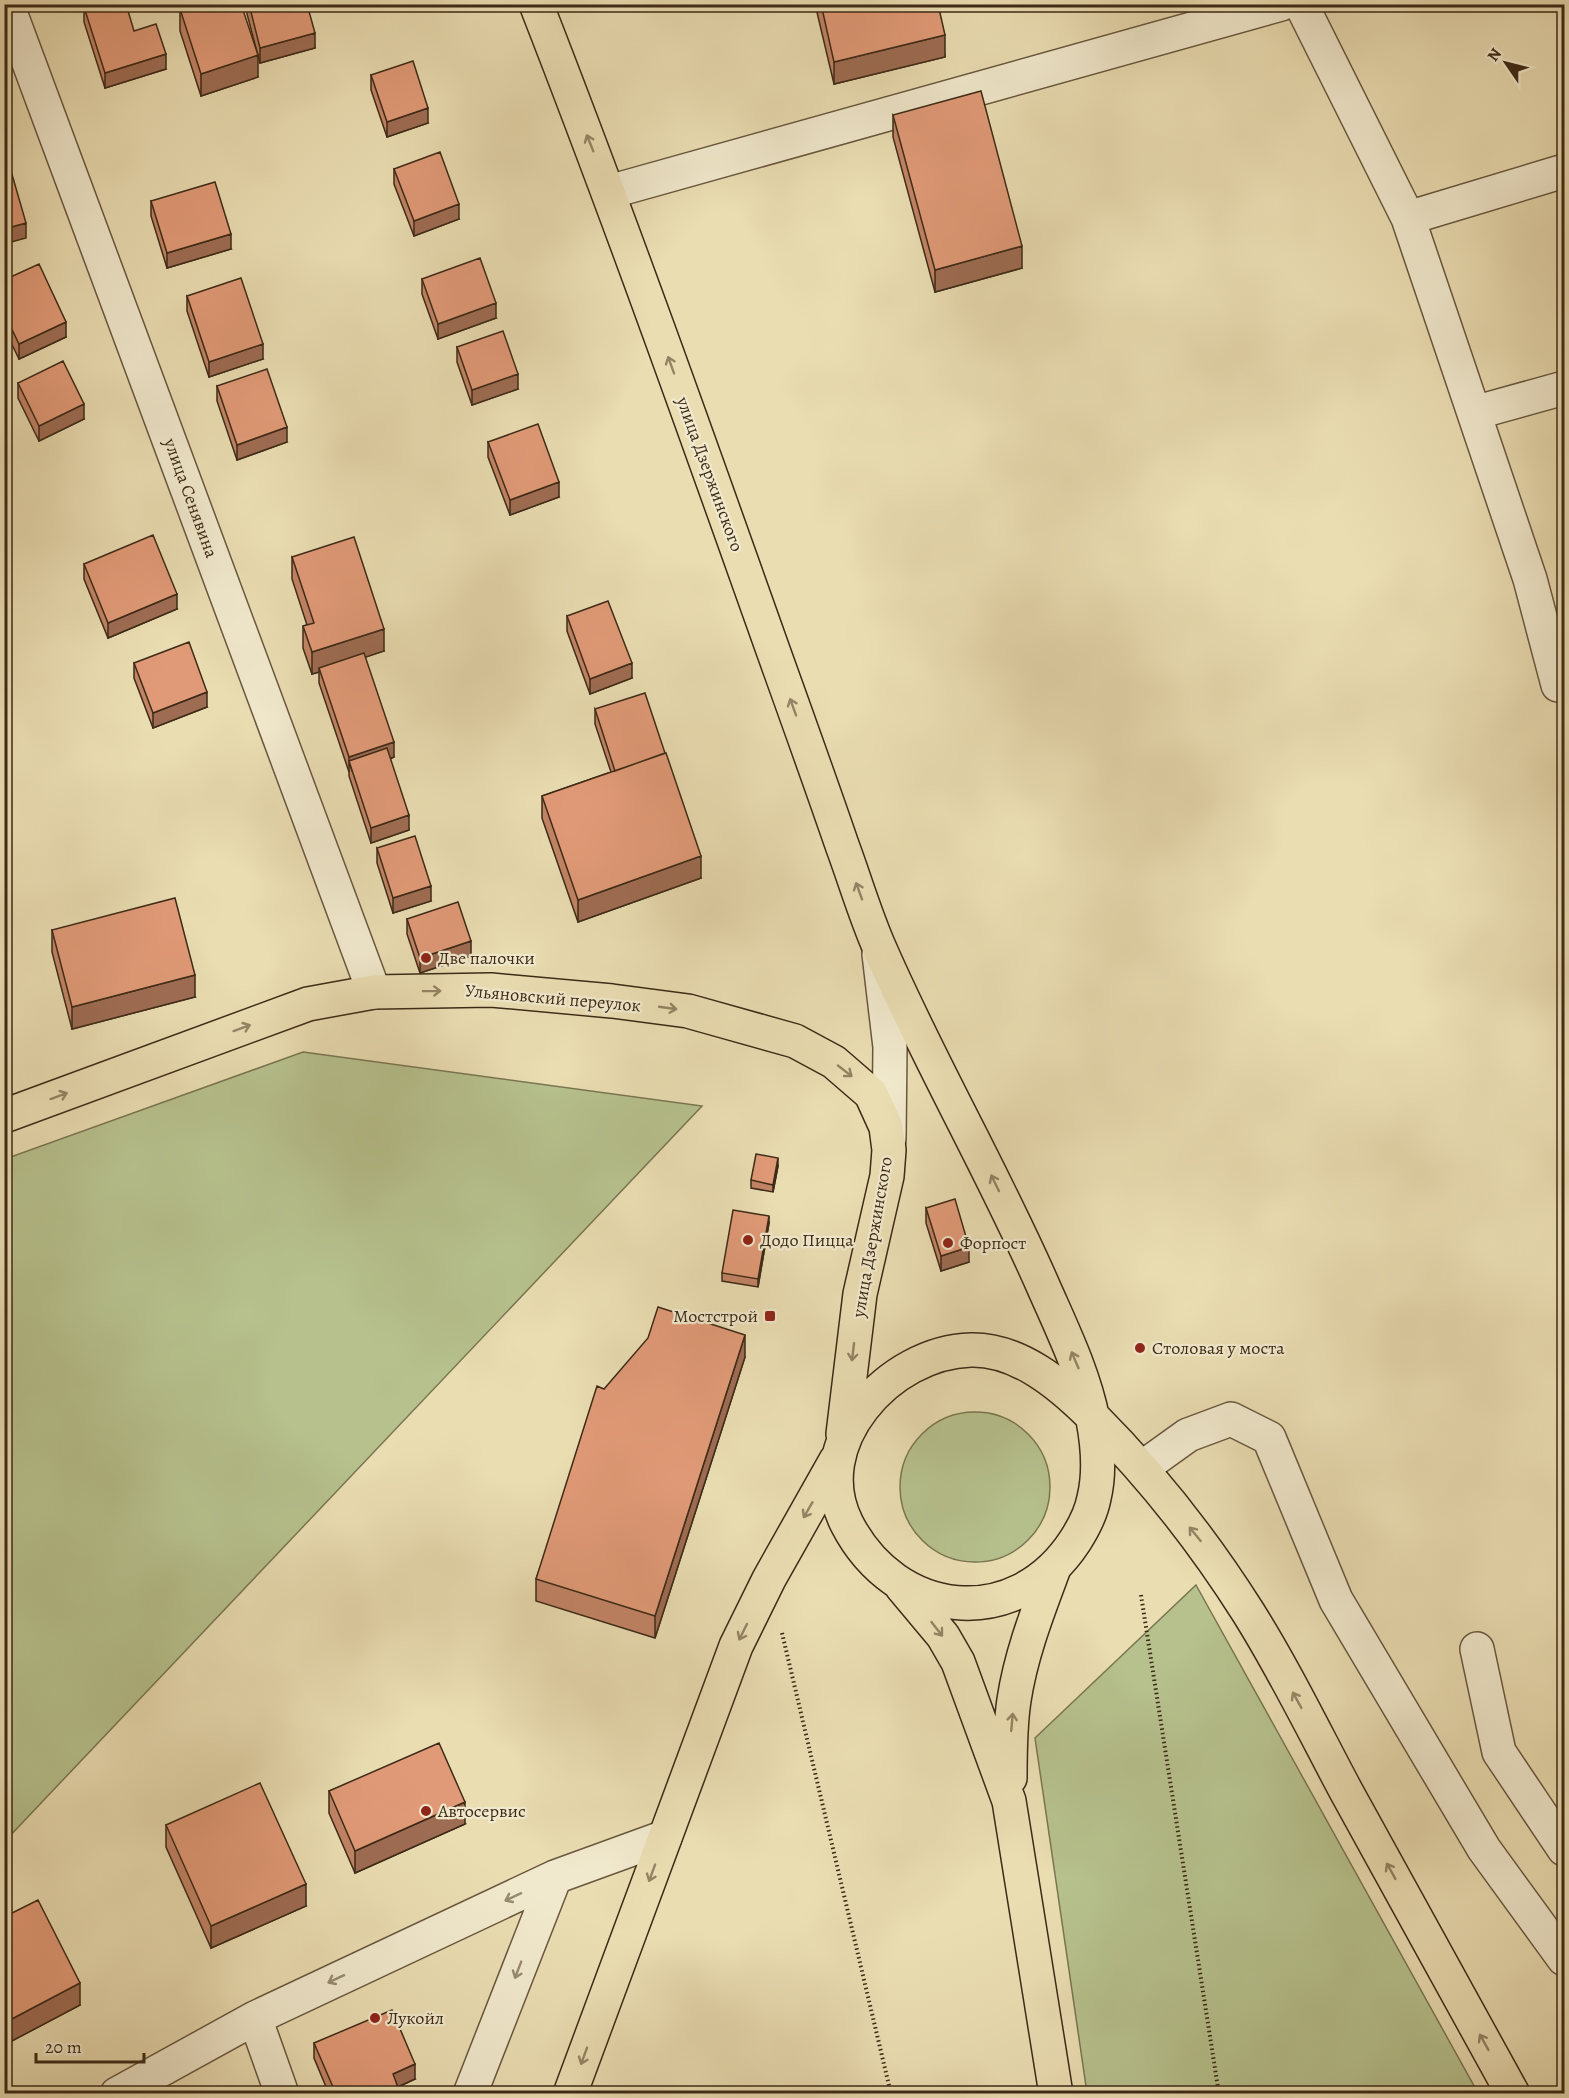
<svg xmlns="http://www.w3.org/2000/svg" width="1569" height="2098" font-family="Alegreya,serif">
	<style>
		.green { fill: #b6c18d; stroke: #7a7652; stroke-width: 1.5 }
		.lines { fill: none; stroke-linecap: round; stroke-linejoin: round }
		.minor-casing { stroke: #68573e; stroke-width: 36 }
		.major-casing { stroke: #3d2a17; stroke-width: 36 }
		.path { stroke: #3d2a17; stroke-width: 4; stroke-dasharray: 1.5 3; stroke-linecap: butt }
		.minor { stroke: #f1e9cd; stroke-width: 33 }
		.major { stroke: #eaddb2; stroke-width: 33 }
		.wall { fill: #c28466; stroke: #3d2a17; stroke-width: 1.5 }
		.shaded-wall { fill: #9e6c53; stroke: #3d2a17; stroke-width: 1.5 }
		.building { fill: #e19a77; stroke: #3d2a17; stroke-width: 1.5 }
		.oneway { stroke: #948464 }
		.oneway2 { stroke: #978a72 }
		.poi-dot { fill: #8f2418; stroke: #f1e9cd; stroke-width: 2 }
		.labels { text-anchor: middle; stroke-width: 4.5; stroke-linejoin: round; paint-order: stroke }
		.street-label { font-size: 18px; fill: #3d2a17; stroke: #f1e9cd }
		.poi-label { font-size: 18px; fill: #3d2a17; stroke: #f1e9cd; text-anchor: start }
	</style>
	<rect width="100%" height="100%" fill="#eaddb2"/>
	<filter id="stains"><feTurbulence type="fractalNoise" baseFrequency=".00333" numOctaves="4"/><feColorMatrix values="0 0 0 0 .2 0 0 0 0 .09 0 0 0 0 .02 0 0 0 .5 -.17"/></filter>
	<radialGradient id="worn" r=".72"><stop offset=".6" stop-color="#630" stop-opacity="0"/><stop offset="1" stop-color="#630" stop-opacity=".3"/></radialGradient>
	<!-- green -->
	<path class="green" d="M 303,1052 L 702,1106 L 5,1841 L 5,1159 Z
		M900 1487a75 75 0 1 1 150 0a75 75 0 1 1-150 0Z
		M 1196,1585 L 1478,2093 L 1087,2093 L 1035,1738 Z"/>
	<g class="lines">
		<defs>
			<path id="minor" d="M 7,4 L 374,992
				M 1301,4 L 1408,218 L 1530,579 L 1558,685
				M 609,192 L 1281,4
				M 1408,218 L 1564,171
				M 1474,413 L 1564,388
				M 879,954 L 890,1047 L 889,1139
				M 1142,1468 L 1188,1435 L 1231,1419 L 1269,1438 L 1336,1600 L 1484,1849 L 1564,1959
				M 1477,1649 L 1499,1752 L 1564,1849
				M 117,2094 L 255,2018
				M 282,2094 L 255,2018 L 555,1877 L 665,1837
				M 470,2094 L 555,1877"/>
			<path id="major" d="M 536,4 C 620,219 697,436 774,653 C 797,717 820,781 842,845 C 855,880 865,915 880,949 C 930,1064 994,1173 1044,1288 C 1063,1331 1084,1374 1093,1420 C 1098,1446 1100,1473 1094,1498 C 1091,1514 1084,1527 1075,1541 C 1015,1633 896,1619 847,1524 C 806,1444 889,1352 971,1350 C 1018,1349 1060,1384 1092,1416 C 1151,1475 1203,1541 1248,1612 C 1284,1669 1314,1731 1346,1791 C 1402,1892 1457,1993 1513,2094
				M 4,1116 L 308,1004 L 374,992 L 491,990 L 612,1001 L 688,1011 L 795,1041 L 834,1062 L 871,1094 L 886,1127 L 889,1150 L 887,1176 L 860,1294 L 843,1434
				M 902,1587 L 943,1636 L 958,1662 L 1009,1801 L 1056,2094
				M 1010,1778 C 1010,1752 1010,1726 1014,1700 C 1021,1654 1038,1611 1054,1568
				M 570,2094 L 736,1646 L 769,1579 L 836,1460"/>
		</defs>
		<!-- minor casing -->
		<use href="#minor" class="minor-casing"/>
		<!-- major casing -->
		<use href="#major" class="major-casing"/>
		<!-- path -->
		<path class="path" d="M 1141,1595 L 1219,2094
			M 782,1633 L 891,2094"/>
		<!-- minor -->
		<use href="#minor" class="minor"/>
		<!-- major -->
		<use href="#major" class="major"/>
	</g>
	<!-- wall -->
	<path class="wall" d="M 247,4 L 307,4 L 315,48 L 260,63 L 247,14 Z
		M 815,4 L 938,4 L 945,57 L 834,84 Z
		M 84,7 L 134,31 L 166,69 L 105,88 L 84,22 Z
		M 180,9 L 258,77 L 201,96 L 180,31 Z
		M 371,75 L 428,123 L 387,137 L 371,90 Z
		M 893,115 L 1022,268 L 935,292 L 893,137 Z
		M 394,169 L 459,219 L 414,236 L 394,184 Z
		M 151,201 L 231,249 L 167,268 L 151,216 Z
		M 422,279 L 496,318 L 438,339 L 422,294 Z
		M 4,280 L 66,337 L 19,359 L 4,328 Z
		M 187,296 L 263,359 L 209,377 L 187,311 Z
		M 457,347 L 518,389 L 472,405 L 457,362 Z
		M 18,383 L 84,419 L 39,441 L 18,398 Z
		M 217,386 L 287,442 L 237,460 L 217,401 Z
		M 488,442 L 559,497 L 510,515 L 488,457 Z
		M 292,557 L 384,651 L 365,657 L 394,757 L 390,759 L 409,830 L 371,843 L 349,776 L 349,772 L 319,683 L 319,672 L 312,674 L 303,648 L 303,626 L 307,625 L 292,579 Z
		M 84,564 L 177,609 L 108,638 L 84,579 Z
		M 567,616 L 632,678 L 590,694 L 567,631 Z
		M 134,663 L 207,707 L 153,728 L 134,678 Z
		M 595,709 L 701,878 L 578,922 L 542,818 L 542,796 L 611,772 L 595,724 Z
		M 377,848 L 431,901 L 393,913 L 377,863 Z
		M 407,919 L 471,956 L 420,973 L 407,934 Z
		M 52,930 L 195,997 L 72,1029 L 52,952 Z
		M 778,1166 L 773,1192 L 751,1188 L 751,1180 Z
		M 926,1208 L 969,1262 L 941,1271 L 926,1223 Z
		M 769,1223 L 758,1287 L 722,1281 L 722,1273 Z
		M 745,1357 L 655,1638 L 536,1601 L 536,1579 L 604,1389 Z
		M 1564,1604 L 1564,1656 L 1558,1634 L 1558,1605 Z
		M 329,1791 L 465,1824 L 355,1873 L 329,1813 Z
		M 166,1825 L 306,1906 L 211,1948 L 166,1847 Z
		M 4,1917 L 80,2005 L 8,2043 L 4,2036 Z
		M 314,2043 L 415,2079 L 398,2087 L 399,2094 L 329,2094 L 314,2058 Z"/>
	<!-- shaded-wall -->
	<path class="shaded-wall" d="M 315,33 L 315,48 L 260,63 L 260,48 Z
		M 945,35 L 945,57 L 834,84 L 834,62 Z
		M 166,54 L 166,69 L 105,88 L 105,73 Z
		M 258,55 L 258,77 L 201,96 L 201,74 Z
		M 428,108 L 428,123 L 387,137 L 387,122 Z
		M 459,204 L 459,219 L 414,236 L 414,221 Z
		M 26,223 L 26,238 L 4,244 L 4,229 Z
		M 231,234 L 231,249 L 167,268 L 167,253 Z
		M 1022,246 L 1022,268 L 935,292 L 935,270 Z
		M 496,303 L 496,318 L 438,339 L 438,324 Z
		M 66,322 L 66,337 L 19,359 L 19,344 Z
		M 263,344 L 263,359 L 209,377 L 209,362 Z
		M 518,374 L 518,389 L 472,405 L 472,390 Z
		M 84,404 L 84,419 L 39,441 L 39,426 Z
		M 287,427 L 287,442 L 237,460 L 237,445 Z
		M 559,482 L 559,497 L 510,515 L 510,500 Z
		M 177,594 L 177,609 L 108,638 L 108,623 Z
		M 384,629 L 384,651 L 321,672 L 319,668 L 319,672 L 312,674 L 312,652 Z
		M 632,663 L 632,678 L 590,694 L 590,679 Z
		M 207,692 L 207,707 L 153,728 L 153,713 Z
		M 394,742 L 394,757 L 352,771 L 349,761 L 349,772 L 349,757 Z
		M 409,815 L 409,830 L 371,843 L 371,828 Z
		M 701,856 L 701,878 L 578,922 L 578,900 Z
		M 431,886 L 431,901 L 393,913 L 393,898 Z
		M 471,941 L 471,956 L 420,973 L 420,958 Z
		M 195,975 L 195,997 L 72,1029 L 72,1007 Z
		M 778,1158 L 778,1166 L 773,1192 L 773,1185 Z
		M 769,1216 L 769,1223 L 758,1287 L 758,1279 Z
		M 969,1247 L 969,1262 L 941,1271 L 941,1256 Z
		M 745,1335 L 745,1357 L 655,1638 L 655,1616 Z
		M 465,1802 L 465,1824 L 355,1873 L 355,1851 Z
		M 306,1884 L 306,1906 L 211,1948 L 211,1926 Z
		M 80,1983 L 80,2005 L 8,2043 L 8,2021 Z
		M 415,2064 L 415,2079 L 393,2089 L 393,2074 Z
		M 360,2088 L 360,2094 L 347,2094 Z"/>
	<!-- building -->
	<path class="building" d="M 93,4 L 126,4 L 134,31 L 156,24 L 166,54 L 105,73 L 84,7 Z
		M 193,4 L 241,4 L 258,55 L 201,74 L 180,9 Z
		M 249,4 L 307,4 L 315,33 L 260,48 Z
		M 821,4 L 938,4 L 945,35 L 834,62 Z
		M 413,61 L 428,108 L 387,122 L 371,75 Z
		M 981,91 L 1022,246 L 935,270 L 893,115 Z
		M 440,152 L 459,204 L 414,221 L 394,169 Z
		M 7,157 L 26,223 L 4,229 L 4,158 Z
		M 215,182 L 231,234 L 167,253 L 151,201 Z
		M 480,258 L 496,303 L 438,324 L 422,279 Z
		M 39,264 L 66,322 L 19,344 L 4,313 L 4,280 Z
		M 241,278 L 263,344 L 209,362 L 187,296 Z
		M 503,331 L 518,374 L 472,390 L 457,347 Z
		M 63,361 L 84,404 L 39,426 L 18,383 Z
		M 267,369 L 287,427 L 237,445 L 217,386 Z
		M 538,424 L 559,482 L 510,500 L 488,442 Z
		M 153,535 L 177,594 L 108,623 L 84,564 Z
		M 354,537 L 384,629 L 312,652 L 303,626 L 314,623 L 292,557 Z
		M 608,601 L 632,663 L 590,679 L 567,616 Z
		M 189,642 L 207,692 L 153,713 L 134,663 Z
		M 364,653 L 394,742 L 349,757 L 319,668 Z
		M 645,693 L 665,753 L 615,771 L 595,709 Z
		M 387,748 L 409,815 L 371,828 L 349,761 Z
		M 666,753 L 701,856 L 578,900 L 542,796 Z
		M 415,836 L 431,886 L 393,898 L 377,848 Z
		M 175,898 L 195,975 L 72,1007 L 52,930 Z
		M 458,902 L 471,941 L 420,958 L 407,919 Z
		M 756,1154 L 778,1158 L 773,1185 L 751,1180 Z
		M 955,1199 L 969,1247 L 941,1256 L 926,1208 Z
		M 733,1210 L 769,1216 L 758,1279 L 722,1273 Z
		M 658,1307 L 745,1335 L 655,1616 L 536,1579 L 597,1386 L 604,1389 L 648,1338 Z
		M 1564,1604 L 1564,1627 L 1558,1605 Z
		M 439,1743 L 465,1802 L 355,1851 L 329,1791 Z
		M 260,1783 L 306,1884 L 211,1926 L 166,1825 Z
		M 38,1900 L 80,1983 L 8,2021 L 4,2014 L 4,1917 Z
		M 392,2010 L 415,2064 L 393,2074 L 399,2090 L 392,2094 L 362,2094 L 360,2088 L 347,2094 L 336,2094 L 314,2043 Z
		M 420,2087 L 422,2094 L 405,2094 Z"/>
	<!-- one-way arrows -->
	<defs><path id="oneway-shaft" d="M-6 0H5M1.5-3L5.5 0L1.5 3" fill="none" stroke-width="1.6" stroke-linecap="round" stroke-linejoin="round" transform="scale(1.5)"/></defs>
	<g class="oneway">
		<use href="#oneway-shaft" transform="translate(590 143) rotate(-112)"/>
		<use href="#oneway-shaft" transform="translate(671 365) rotate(-110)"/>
		<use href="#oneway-shaft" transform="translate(793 707) rotate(-110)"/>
		<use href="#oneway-shaft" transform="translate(859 891) rotate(-110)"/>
		<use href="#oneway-shaft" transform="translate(432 991) rotate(-1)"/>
		<use href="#oneway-shaft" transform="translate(668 1008) rotate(8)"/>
		<use href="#oneway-shaft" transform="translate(242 1028) rotate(-20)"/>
		<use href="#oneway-shaft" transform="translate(845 1071) rotate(38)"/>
		<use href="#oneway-shaft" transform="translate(59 1096) rotate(-20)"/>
		<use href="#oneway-shaft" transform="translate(995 1183) rotate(-116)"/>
		<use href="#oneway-shaft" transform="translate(853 1352) rotate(97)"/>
		<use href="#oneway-shaft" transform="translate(1075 1360) rotate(-113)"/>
		<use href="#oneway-shaft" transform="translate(808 1510) rotate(120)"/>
		<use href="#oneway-shaft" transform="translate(1195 1534) rotate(-129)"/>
		<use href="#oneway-shaft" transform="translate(937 1629) rotate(52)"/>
		<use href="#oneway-shaft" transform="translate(743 1632) rotate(116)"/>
		<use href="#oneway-shaft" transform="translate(1297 1700) rotate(-119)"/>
		<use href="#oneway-shaft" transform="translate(1012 1722) rotate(-85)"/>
		<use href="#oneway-shaft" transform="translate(1391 1871) rotate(-119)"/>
		<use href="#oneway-shaft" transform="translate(652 1873) rotate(110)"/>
		<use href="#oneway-shaft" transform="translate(1484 2042) rotate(-119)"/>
		<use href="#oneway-shaft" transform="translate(584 2056) rotate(110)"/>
	</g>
	<g class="oneway2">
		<use href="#oneway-shaft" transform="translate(513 1897) rotate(155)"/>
		<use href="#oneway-shaft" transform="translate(518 1970) rotate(111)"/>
		<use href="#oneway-shaft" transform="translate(336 1979) rotate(155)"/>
	</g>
	<!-- markers -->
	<g class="poi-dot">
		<circle cx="426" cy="958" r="6"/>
		<circle cx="748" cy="1240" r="6"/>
		<circle cx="948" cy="1243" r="6"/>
		<rect x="764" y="1310" width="12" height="12" rx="3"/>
		<circle cx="1140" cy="1348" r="6"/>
		<circle cx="426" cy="1811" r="6"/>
		<circle cx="375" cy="2018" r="6"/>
	</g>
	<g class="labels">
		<!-- street labels -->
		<g class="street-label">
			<text transform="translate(710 474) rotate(70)" y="6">улица Дзержинского</text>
			<text transform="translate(191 498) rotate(70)" y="6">улица Сенявина</text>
			<text transform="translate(553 998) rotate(5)" y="6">Ульяновский переулок</text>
			<text transform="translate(872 1237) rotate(-80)" y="6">улица Дзержинского</text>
		</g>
		<!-- poi labels -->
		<g class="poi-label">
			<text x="438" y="964">Две палочки</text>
			<text x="760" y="1246">Додо Пицца</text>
			<text x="960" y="1249">Форпост</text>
			<text x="758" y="1322" text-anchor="end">Мостстрой</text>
			<text x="1152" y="1354">Столовая у моста</text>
			<text x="438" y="1817">Автосервис</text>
			<text x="387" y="2024">Лукойл</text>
		</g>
	</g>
	<!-- margin -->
	<rect width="1569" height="2098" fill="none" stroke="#eaddb2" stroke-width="24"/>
	<rect x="6" y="6" width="1557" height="2086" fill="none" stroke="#3d2a17" stroke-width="3"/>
	<rect x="12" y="12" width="1545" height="2074" fill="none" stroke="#3d2a17" stroke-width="1.5"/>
	<!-- north arrow -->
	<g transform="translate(1506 63) rotate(305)" stroke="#f1e9cd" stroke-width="4.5" paint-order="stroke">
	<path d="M0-4.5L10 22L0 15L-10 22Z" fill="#3d2a17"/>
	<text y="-9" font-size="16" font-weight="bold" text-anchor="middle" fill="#3d2a17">N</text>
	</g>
	<!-- scale -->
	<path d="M36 2053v9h108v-9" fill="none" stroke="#3d2a17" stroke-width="3"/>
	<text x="45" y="2053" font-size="18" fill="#3d2a17" stroke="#f1e9cd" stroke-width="4.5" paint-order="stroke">20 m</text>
	<rect width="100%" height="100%" filter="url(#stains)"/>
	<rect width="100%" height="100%" fill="url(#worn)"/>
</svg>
